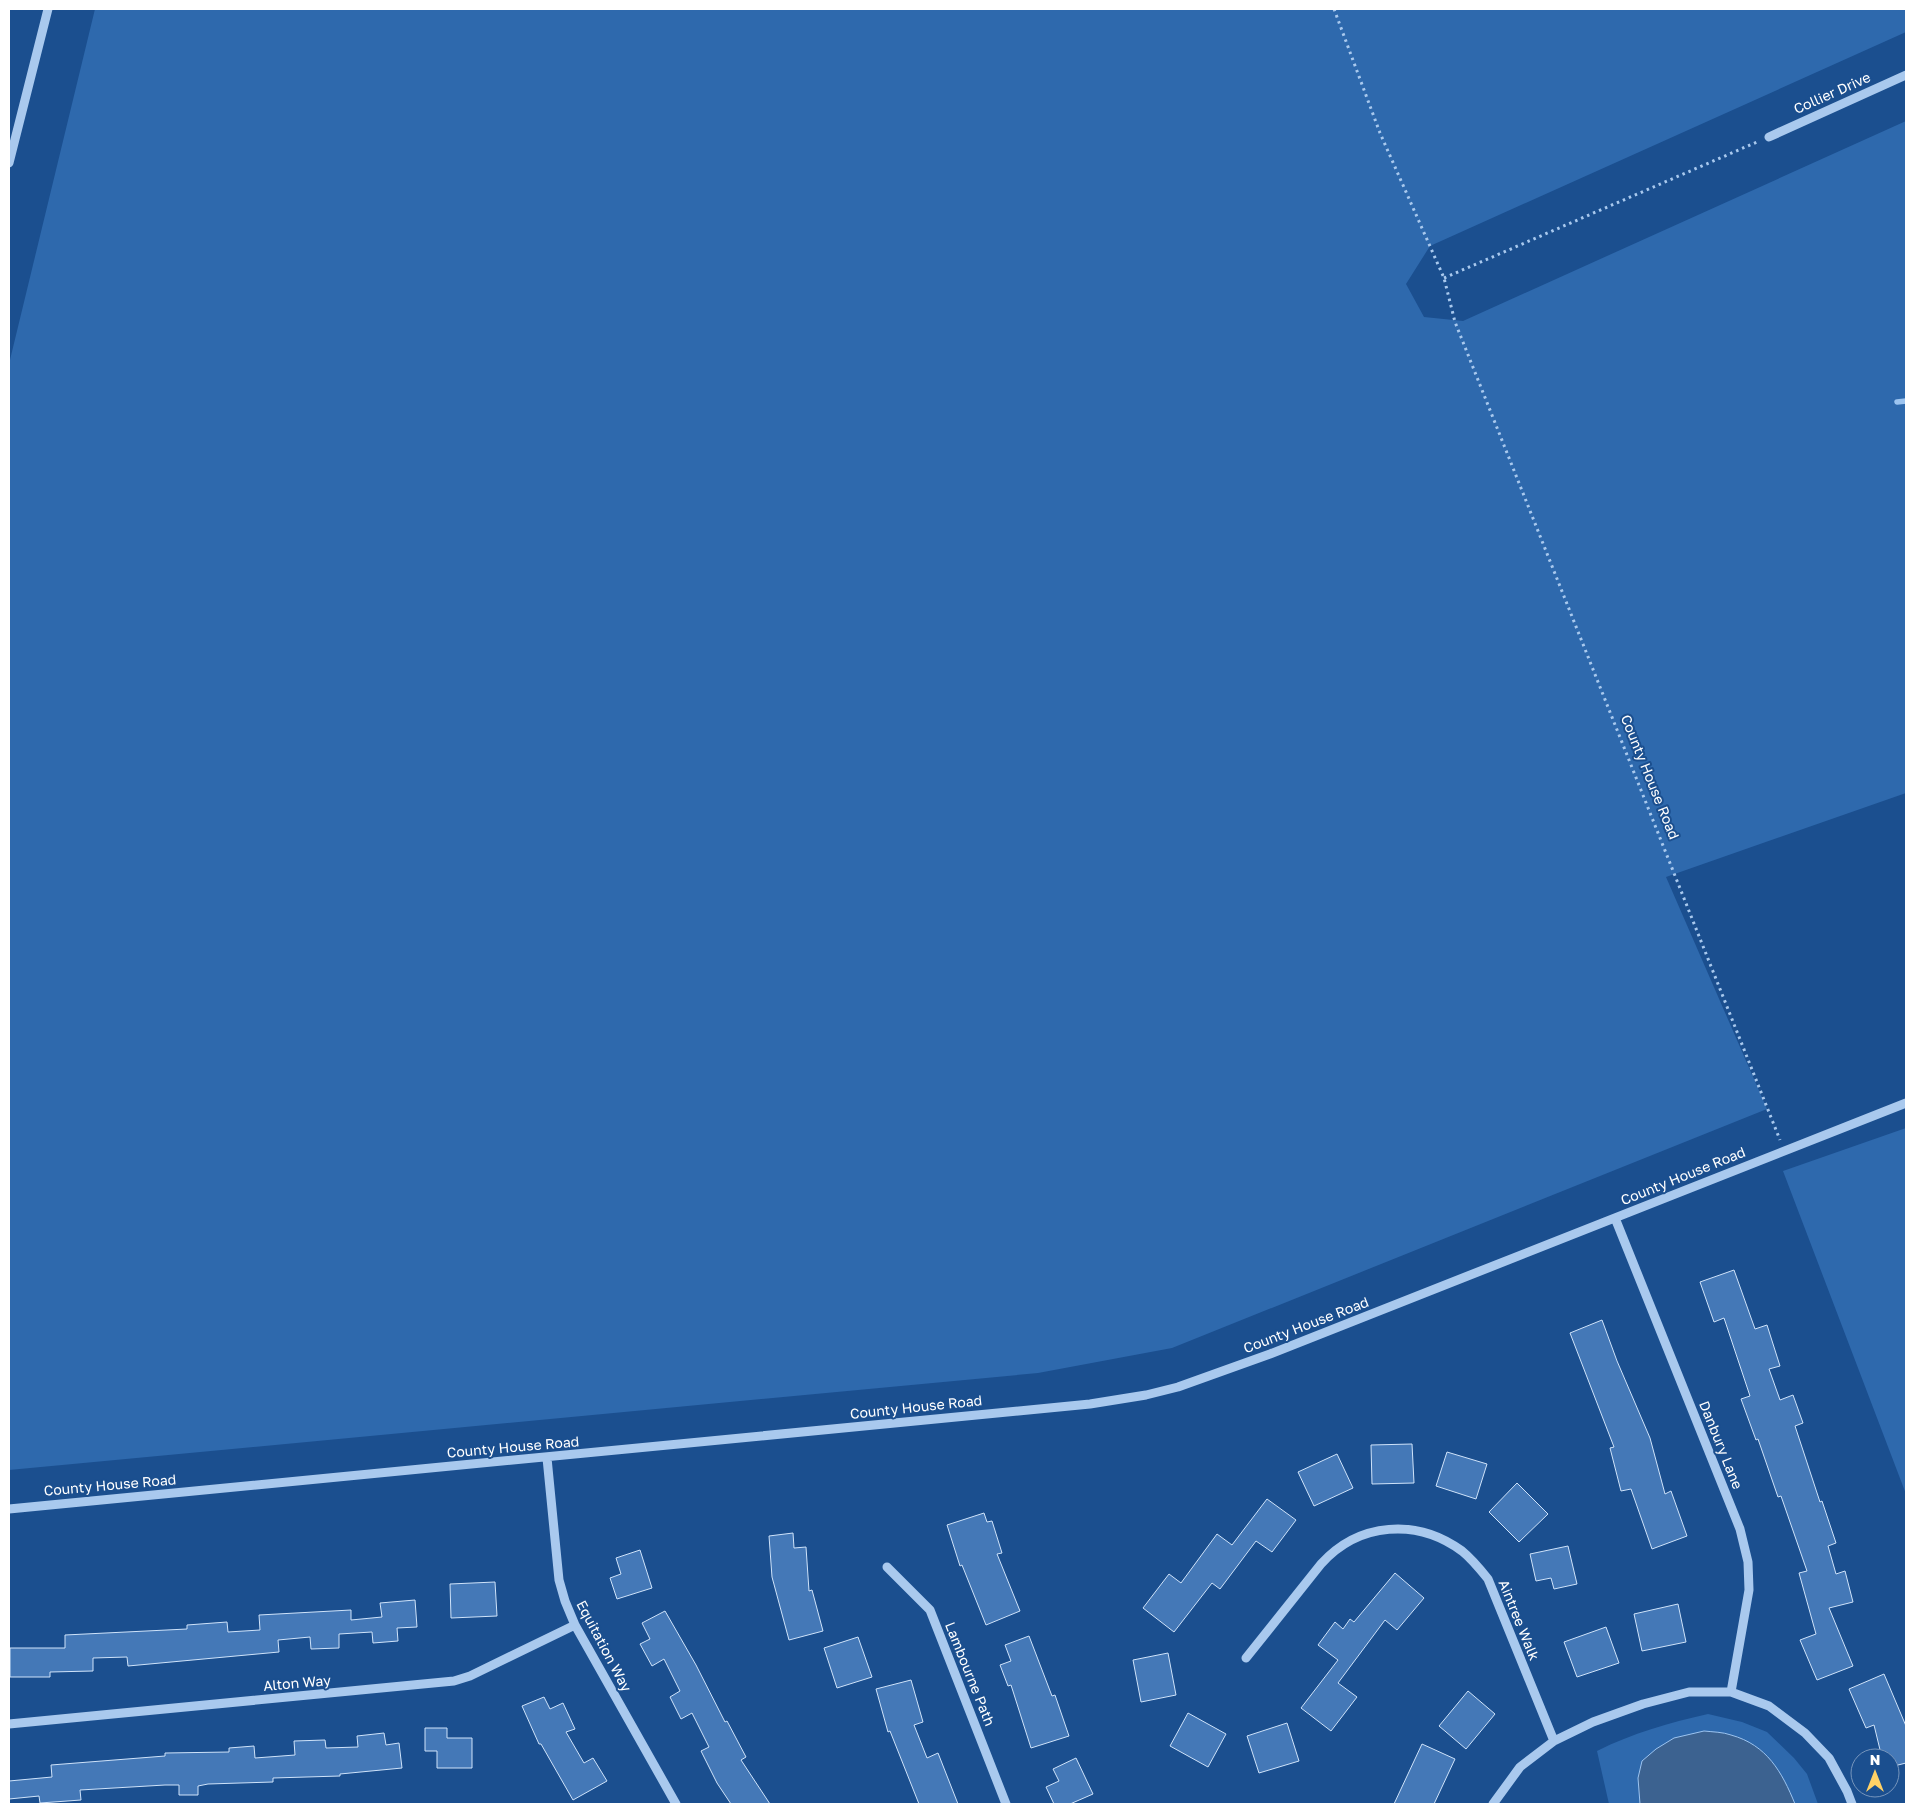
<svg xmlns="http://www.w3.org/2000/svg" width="1915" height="1813" font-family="'Golos Text',sans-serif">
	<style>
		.green { fill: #2e69ad }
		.water { fill: #3c6290; stroke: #9cc4f0 }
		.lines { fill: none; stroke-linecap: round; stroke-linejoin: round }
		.stream { stroke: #9cc4f0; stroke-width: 5.5 }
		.building { fill: #4478b7; stroke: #cfe3fa }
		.path { stroke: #a9c9ee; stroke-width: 3; stroke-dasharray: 2.5 4; stroke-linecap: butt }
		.minor { stroke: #a9c9ee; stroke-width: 9 }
		.labels { text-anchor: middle; stroke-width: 4; stroke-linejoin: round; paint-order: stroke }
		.street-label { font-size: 14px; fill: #fff; stroke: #1b4f8f }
	</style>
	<rect width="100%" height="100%" fill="#1b4f8f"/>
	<!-- green -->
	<path class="green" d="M 95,9 L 1906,9 L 1906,32 L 1430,246 L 1406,284 L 1424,317 L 1463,321 L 1906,121 L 1906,793 L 1666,877 L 1767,1109 L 1172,1348 L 1038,1373 L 9,1470 L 9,364 Z
		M 1906,1128 L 1906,1494 L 1783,1171 Z
		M 1708,1714 L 1742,1722 L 1767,1732 L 1794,1758 L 1807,1774 L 1818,1804 L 1609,1804 L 1597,1751 C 1633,1733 1668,1723 1708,1714 Z"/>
	<!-- water -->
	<path class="water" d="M 1704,1731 C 1713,1732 1723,1732 1731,1735 C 1767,1745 1782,1772 1795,1804 L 1640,1804 L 1638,1778 L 1642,1761 L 1656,1749 L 1674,1738 Z"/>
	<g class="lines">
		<!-- stream -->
		<path class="stream" d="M 1897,402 L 1906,401"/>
	</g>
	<!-- building -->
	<path class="building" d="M 1734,1270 L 1755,1329 L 1767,1325 L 1780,1366 L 1769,1369 L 1780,1400 L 1793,1395 L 1803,1423 L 1795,1426 L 1820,1502 L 1822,1501 L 1836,1543 L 1828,1546 L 1836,1574 L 1845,1571 L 1853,1602 L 1829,1608 L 1853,1666 L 1817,1680 L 1800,1640 L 1816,1634 L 1799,1573 L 1807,1571 L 1781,1496 L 1778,1497 L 1758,1439 L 1756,1440 L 1741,1399 L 1750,1396 L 1724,1318 L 1714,1322 L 1700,1282 Z
		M 1602,1320 L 1617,1361 L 1650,1438 L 1665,1494 L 1671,1491 L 1687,1536 L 1652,1549 L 1631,1489 L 1621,1491 L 1610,1448 L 1614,1447 L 1570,1333 Z
		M 1412,1444 L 1414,1483 L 1372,1484 L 1371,1445 Z
		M 1447,1452 L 1487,1464 L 1476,1499 L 1436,1486 Z
		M 1337,1454 L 1353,1488 L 1314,1506 L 1298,1472 Z
		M 1517,1483 L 1548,1514 L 1519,1542 L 1489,1512 Z
		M 1267,1499 L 1296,1520 L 1272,1552 L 1256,1541 L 1220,1589 L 1212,1583 L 1174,1632 L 1143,1608 L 1169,1574 L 1181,1583 L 1217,1534 L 1232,1545 Z
		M 984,1513 L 987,1522 L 992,1521 L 1002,1553 L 997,1554 L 1020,1611 L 986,1625 L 962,1565 L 960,1566 L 947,1525 Z
		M 793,1533 L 794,1548 L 806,1547 L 809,1591 L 812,1590 L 823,1631 L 789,1640 L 772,1577 L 769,1536 Z
		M 1568,1546 L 1577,1584 L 1554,1589 L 1551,1578 L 1536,1581 L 1530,1554 Z
		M 640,1550 L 652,1588 L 617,1599 L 610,1578 L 621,1574 L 616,1558 Z
		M 1395,1573 L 1424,1598 L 1397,1630 L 1385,1620 L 1338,1683 L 1357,1697 L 1331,1731 L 1301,1708 L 1338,1660 L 1318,1645 L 1335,1622 L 1343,1629 L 1350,1619 L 1354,1622 Z
		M 495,1582 L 497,1616 L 451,1618 L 450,1584 Z
		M 415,1600 L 417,1627 L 397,1628 L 398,1641 L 373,1643 L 372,1632 L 339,1634 L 339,1648 L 311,1649 L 310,1637 L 278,1640 L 279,1652 L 128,1666 L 127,1657 L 93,1658 L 93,1671 L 50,1672 L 50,1677 L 10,1677 L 10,1648 L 65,1648 L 65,1635 L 187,1629 L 187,1625 L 227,1622 L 228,1632 L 260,1630 L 259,1615 L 351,1610 L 351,1620 L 382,1617 L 380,1603 Z
		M 1678,1604 L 1686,1642 L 1642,1651 L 1634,1614 Z
		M 665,1611 L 696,1665 L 725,1722 L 727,1721 L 746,1757 L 741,1760 L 770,1804 L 731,1804 L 717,1783 L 701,1751 L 709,1747 L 692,1713 L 681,1719 L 670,1697 L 680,1691 L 664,1659 L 652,1666 L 640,1644 L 650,1639 L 642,1623 Z
		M 1606,1627 L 1619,1663 L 1577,1677 L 1564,1642 Z
		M 1029,1636 L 1052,1696 L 1055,1695 L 1069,1736 L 1031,1748 L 1011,1685 L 1008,1686 L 1000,1665 L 1011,1661 L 1005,1645 Z
		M 858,1637 L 872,1677 L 837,1688 L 824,1648 Z
		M 1168,1653 L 1176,1695 L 1141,1702 L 1133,1660 Z
		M 1884,1674 L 1906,1726 L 1906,1763 L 1890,1767 L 1890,1758 L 1882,1758 L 1874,1725 L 1866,1728 L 1849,1689 Z
		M 911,1680 L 923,1722 L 914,1725 L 927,1758 L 938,1753 L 958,1804 L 919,1804 L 890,1731 L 888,1732 L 876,1689 Z
		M 1468,1691 L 1495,1714 L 1466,1749 L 1439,1726 Z
		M 544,1697 L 550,1709 L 563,1703 L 575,1729 L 566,1732 L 584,1763 L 593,1758 L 607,1781 L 573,1800 L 541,1744 L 539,1744 L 522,1706 Z
		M 1188,1713 L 1226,1734 L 1208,1767 L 1170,1746 Z
		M 1287,1723 L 1299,1761 L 1259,1773 L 1247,1736 Z
		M 425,1728 L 447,1728 L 447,1738 L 472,1738 L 472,1768 L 437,1768 L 437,1751 L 425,1751 Z
		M 384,1733 L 386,1745 L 399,1743 L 402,1768 L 340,1774 L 340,1776 L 273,1778 L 273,1782 L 208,1784 L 198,1786 L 198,1795 L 179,1795 L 179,1785 L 165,1785 L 80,1790 L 81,1800 L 40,1803 L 39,1796 L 9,1799 L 9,1781 L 52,1777 L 51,1765 L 165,1756 L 165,1753 L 229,1752 L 229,1748 L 254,1746 L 255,1758 L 295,1755 L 294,1741 L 325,1740 L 326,1748 L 358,1747 L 357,1736 Z
		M 1422,1744 L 1455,1759 L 1434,1804 L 1394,1804 Z
		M 1076,1758 L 1093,1794 L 1070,1804 L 1054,1804 L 1046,1787 L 1059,1781 L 1053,1769 Z"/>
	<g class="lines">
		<!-- path -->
		<path class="path" d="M 1334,9 L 1380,133 L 1444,278 L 1455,322 L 1780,1140
			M 1444,278 L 1757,142"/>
		<!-- minor -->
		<path class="minor" d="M 1769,137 L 1906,75
			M 9,163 L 48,9
			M 1615,1218 L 1740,1529 L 1748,1562 L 1749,1590 L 1731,1692
			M 547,1458 L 559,1580 L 565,1601 L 575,1625 L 676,1804
			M 9,1509 L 1090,1404 L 1146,1395 L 1178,1387 L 1270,1354 L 1906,1103
			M 887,1567 L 930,1610 L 1006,1804
			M 1246,1658 L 1321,1564 C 1359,1522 1417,1518 1462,1551 C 1472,1559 1480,1569 1488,1579 L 1554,1741
			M 9,1724 L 454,1681 L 470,1676 L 575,1625
			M 1493,1804 L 1520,1767 L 1554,1741 L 1593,1722 L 1643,1704 L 1689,1692 L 1731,1692 L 1769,1706 L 1805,1733 L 1829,1758 L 1847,1791 L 1852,1804"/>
	</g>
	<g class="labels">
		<!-- street labels -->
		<g class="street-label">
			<text transform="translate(1832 93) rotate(-24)" y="5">Collier Drive</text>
			<text transform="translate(1650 777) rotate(68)" y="5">County House Road</text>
			<text transform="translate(1683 1176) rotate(-22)" y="5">County House Road</text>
			<text transform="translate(1306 1325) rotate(-21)" y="5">County House Road</text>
			<text transform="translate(916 1407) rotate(-6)" y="5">County House Road</text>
			<text transform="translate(1721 1445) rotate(68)" y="5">Danbury Lane</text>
			<text transform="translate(513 1447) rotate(-5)" y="5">County House Road</text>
			<text transform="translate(110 1485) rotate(-5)" y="5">County House Road</text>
			<text transform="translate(1519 1620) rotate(68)" y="5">Aintree Walk</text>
			<text transform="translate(604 1646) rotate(62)" y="5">Equitation Way</text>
			<text transform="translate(970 1674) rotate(68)" y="5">Lambourne Path</text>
			<text transform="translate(297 1683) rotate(-5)" y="5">Alton Way</text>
		</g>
	</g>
	<!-- border -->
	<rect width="1915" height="1813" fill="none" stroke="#ffffff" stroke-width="20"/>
	<!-- north arrow -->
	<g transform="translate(1875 1773)"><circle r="24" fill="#1b4f8f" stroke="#7695bc"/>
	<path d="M0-4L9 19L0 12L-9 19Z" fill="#ffd166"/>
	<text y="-8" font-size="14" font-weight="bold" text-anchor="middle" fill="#ffffff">N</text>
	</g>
</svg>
